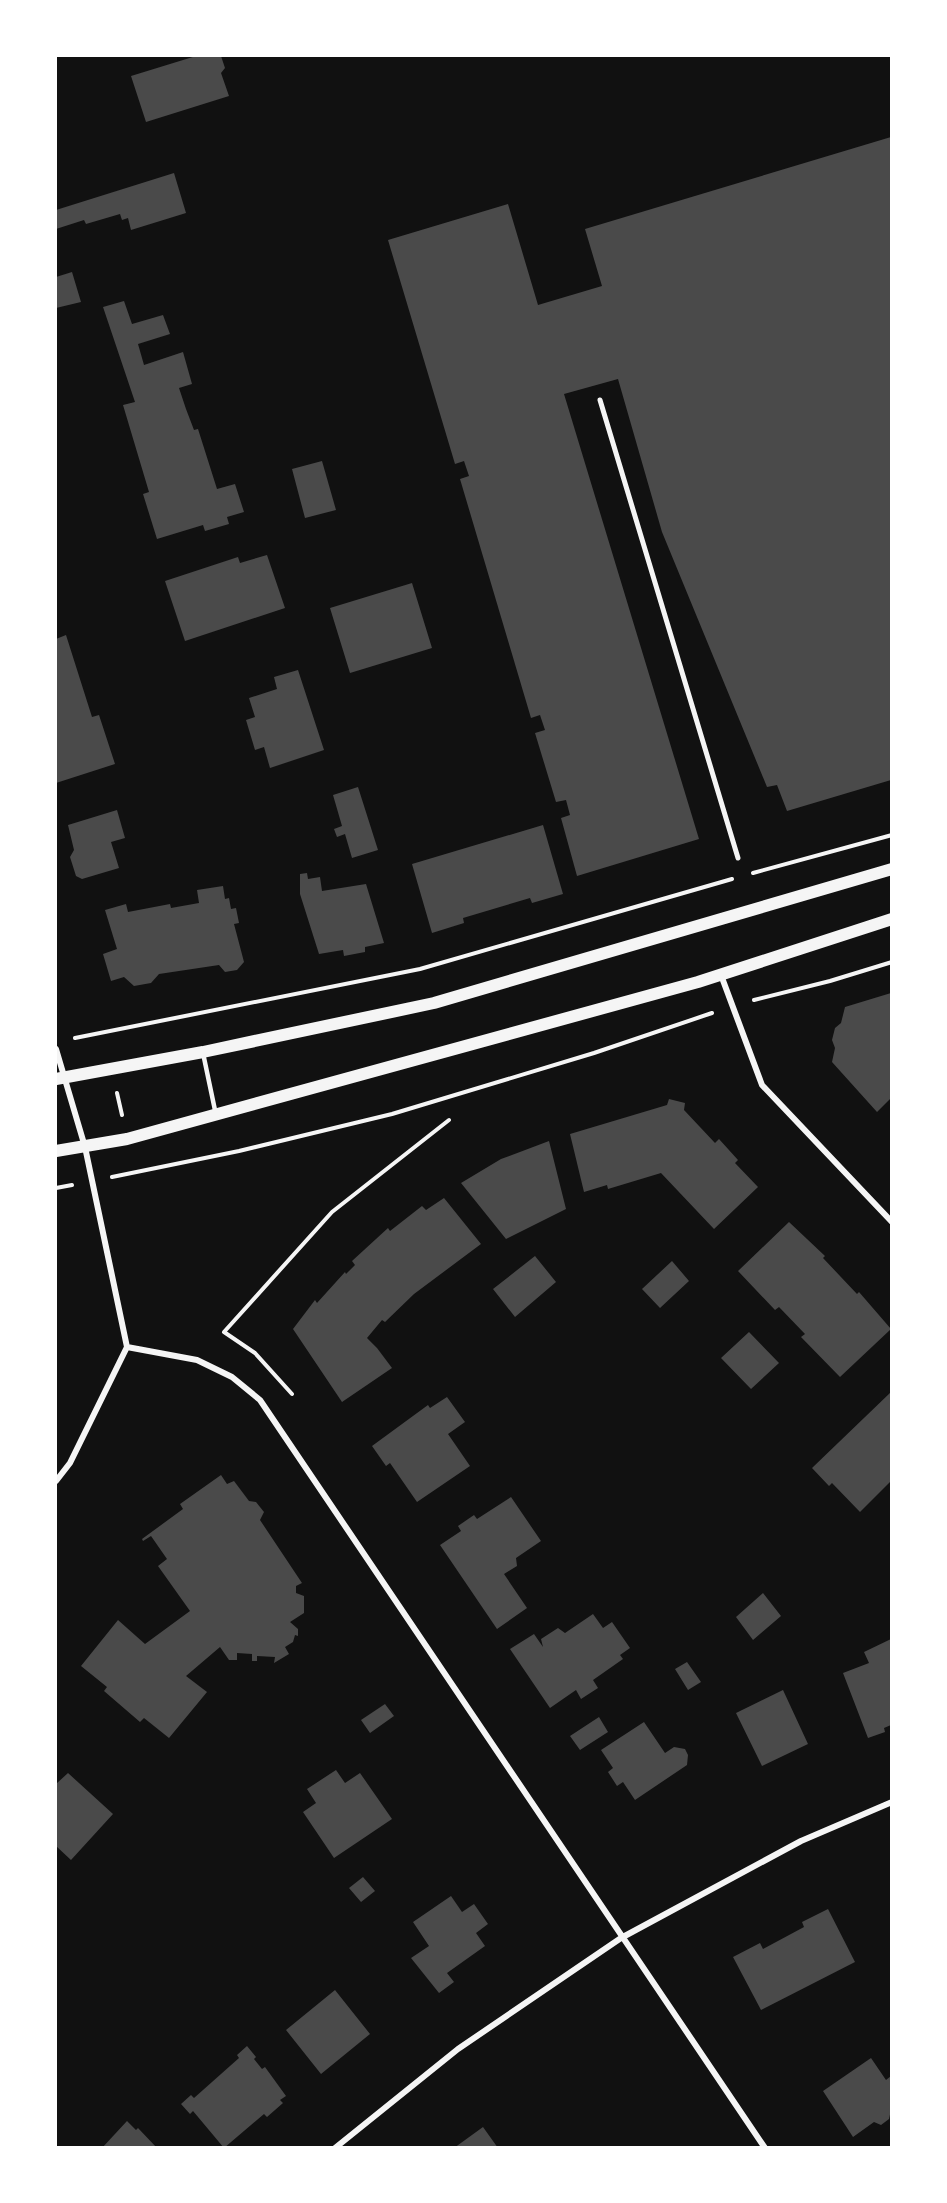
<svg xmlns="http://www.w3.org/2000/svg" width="947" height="2203" font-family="Jost,sans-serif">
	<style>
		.building { fill: #4a4a4a }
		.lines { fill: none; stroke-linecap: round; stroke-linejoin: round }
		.path { stroke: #f5f5f5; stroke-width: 4 }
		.service { stroke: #f5f5f5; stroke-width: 4.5 }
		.pedestrian { stroke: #f5f5f5; stroke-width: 5 }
		.minor { stroke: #f5f5f5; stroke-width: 6 }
		.secondary { stroke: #f5f5f5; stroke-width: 12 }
	</style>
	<rect width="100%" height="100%" fill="#111"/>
	<!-- building -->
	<path class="building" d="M 196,56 L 221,56 L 225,68 L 221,73 L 229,96 L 146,122 L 131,76 Z
		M 891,137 L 891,780 L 787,811 L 777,785 L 767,787 L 662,532 L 618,379 L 564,394 L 699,839 L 577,876 L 561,818 L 570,815 L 566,800 L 556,802 L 535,733 L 545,730 L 540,715 L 531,718 L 460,479 L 469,476 L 464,461 L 455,464 L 388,240 L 508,204 L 538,305 L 602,286 L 585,229 Z
		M 174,173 L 186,213 L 131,230 L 128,218 L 122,220 L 120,214 L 86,224 L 84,220 L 56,229 L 56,210 Z
		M 72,272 L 81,302 L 56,308 L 56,277 Z
		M 124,301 L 132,324 L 163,315 L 170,334 L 138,344 L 144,365 L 183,352 L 192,384 L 179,388 L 186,409 L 194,430 L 198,429 L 217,489 L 235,484 L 244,512 L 227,517 L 229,524 L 205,531 L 203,525 L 157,539 L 143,494 L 149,492 L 123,405 L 135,402 L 103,307 Z
		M 322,461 L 336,510 L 305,518 L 292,469 Z
		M 267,555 L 285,608 L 185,641 L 165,581 L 238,557 L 240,563 Z
		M 412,583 L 432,648 L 350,673 L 330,608 Z
		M 66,635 L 92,717 L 99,715 L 115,764 L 56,783 L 56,639 Z
		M 298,670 L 324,750 L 270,768 L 264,747 L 255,750 L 246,720 L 255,717 L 249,698 L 277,689 L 274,677 Z
		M 358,787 L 378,850 L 352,858 L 345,834 L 337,837 L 334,829 L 342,826 L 333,795 Z
		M 117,810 L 125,838 L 111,842 L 119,868 L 82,879 L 76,876 L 70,857 L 74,850 L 68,825 Z
		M 543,825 L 563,894 L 532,903 L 530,898 L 463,918 L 464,923 L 432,933 L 412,864 Z
		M 307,873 L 308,879 L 320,877 L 322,891 L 366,884 L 384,943 L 365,947 L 365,952 L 344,956 L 343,950 L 319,954 L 300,894 L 300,874 Z
		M 223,886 L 225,899 L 229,898 L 231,909 L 236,908 L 239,923 L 234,924 L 244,962 L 237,970 L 225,972 L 219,965 L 159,974 L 151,983 L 134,986 L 124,977 L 111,981 L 103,954 L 117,949 L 105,910 L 126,904 L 128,912 L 170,904 L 171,908 L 199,903 L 197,890 Z
		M 891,993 L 891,1098 L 877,1112 L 832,1062 L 835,1048 L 832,1040 L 835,1028 L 841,1023 L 845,1007 Z
		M 669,1099 L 685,1103 L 684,1110 L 715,1143 L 719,1139 L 738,1160 L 735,1163 L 758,1187 L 714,1229 L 661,1173 L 608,1189 L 607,1185 L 584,1192 L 570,1134 L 667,1105 Z
		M 549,1141 L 566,1209 L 506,1239 L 461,1183 L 501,1159 Z
		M 444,1198 L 481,1244 L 414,1294 L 385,1322 L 382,1320 L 367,1338 L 377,1348 L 392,1368 L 342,1402 L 293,1329 L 315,1300 L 317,1303 L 345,1272 L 346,1274 L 355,1265 L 352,1261 L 388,1228 L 390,1231 L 422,1206 L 426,1210 Z
		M 789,1222 L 825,1256 L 823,1258 L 857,1294 L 859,1292 L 891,1329 L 840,1377 L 801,1337 L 805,1334 L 779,1307 L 775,1310 L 738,1271 Z
		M 535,1256 L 556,1282 L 515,1317 L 493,1289 Z
		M 672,1261 L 689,1281 L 660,1308 L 642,1289 Z
		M 749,1332 L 779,1363 L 751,1389 L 721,1358 Z
		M 891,1392 L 891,1481 L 860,1512 L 832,1483 L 829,1486 L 812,1468 Z
		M 447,1397 L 465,1422 L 448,1434 L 470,1466 L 417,1502 L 390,1463 L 386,1466 L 372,1446 L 428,1405 L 430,1408 Z
		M 221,1475 L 227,1484 L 234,1481 L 249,1501 L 256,1502 L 264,1512 L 260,1520 L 302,1583 L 296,1586 L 296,1593 L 304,1596 L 304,1613 L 290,1622 L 298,1629 L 298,1636 L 295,1635 L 293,1642 L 285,1647 L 289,1654 L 274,1663 L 275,1657 L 257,1656 L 257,1661 L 252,1661 L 252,1654 L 237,1653 L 237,1660 L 229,1660 L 220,1647 L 186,1676 L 207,1692 L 169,1738 L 144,1718 L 140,1722 L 104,1691 L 107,1687 L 81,1666 L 118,1620 L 145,1644 L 190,1611 L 158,1566 L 167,1559 L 151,1536 L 143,1541 L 142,1539 L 183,1509 L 180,1504 Z
		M 511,1497 L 541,1541 L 516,1558 L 517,1566 L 504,1574 L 527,1608 L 497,1629 L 440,1545 L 461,1531 L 458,1526 L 474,1515 L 477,1519 Z
		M 763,1593 L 781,1616 L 753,1640 L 736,1617 Z
		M 593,1614 L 603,1628 L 612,1622 L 630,1648 L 620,1655 L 623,1659 L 593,1680 L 598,1688 L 581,1699 L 576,1690 L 550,1708 L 510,1649 L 534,1634 L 543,1647 L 541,1639 L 558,1628 L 565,1633 Z
		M 891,1639 L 891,1725 L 884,1728 L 885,1732 L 868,1738 L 843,1673 L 869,1663 L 864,1652 Z
		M 687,1662 L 701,1682 L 688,1690 L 675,1669 Z
		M 783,1690 L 808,1744 L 762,1766 L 736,1713 Z
		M 385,1704 L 394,1716 L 370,1733 L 361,1720 Z
		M 599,1717 L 608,1732 L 580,1750 L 570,1736 Z
		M 644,1722 L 665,1753 L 674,1747 L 685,1749 L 688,1755 L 687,1765 L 635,1800 L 623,1782 L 617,1786 L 608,1772 L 613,1768 L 601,1750 Z
		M 336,1770 L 345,1783 L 360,1773 L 392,1819 L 334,1858 L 303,1812 L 316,1803 L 307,1789 Z
		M 68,1773 L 113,1814 L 71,1860 L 56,1846 L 56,1784 Z
		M 363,1877 L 375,1891 L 361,1902 L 349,1888 Z
		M 451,1896 L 462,1912 L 474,1904 L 488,1924 L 476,1933 L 485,1946 L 447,1973 L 454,1982 L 439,1993 L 411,1958 L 429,1946 L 413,1922 Z
		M 828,1909 L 855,1962 L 761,2010 L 733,1957 L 760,1943 L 763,1949 L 804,1927 L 802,1922 Z
		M 335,1990 L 370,2034 L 321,2074 L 286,2030 Z
		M 247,2046 L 256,2057 L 254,2059 L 262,2069 L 265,2067 L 286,2096 L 280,2100 L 283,2103 L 267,2117 L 264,2114 L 224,2148 L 193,2111 L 190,2114 L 181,2104 L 191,2095 L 194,2098 L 239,2058 L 237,2055 Z
		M 871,2058 L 886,2080 L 891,2076 L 891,2110 L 889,2119 L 881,2125 L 874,2122 L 853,2137 L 823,2091 Z
		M 127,2121 L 136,2130 L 138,2128 L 157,2148 L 102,2148 Z
		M 483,2127 L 498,2148 L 454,2148 Z"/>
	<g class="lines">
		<!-- path -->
		<path class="path" d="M 753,873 L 892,835
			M 754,1000 L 830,981 L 892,962
			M 75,1038 L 420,969 L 732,879
			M 117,1093 L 122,1115
			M 112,1177 L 239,1151 L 392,1114 L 594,1053 L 712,1013
			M 56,1188 L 72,1185
			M 292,1394 L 255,1353 L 224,1332 L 332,1212 L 449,1120"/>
		<!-- service -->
		<path class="service" d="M 203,1053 L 216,1115"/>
		<!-- pedestrian -->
		<path class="pedestrian" d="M 600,400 L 738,858"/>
		<!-- minor -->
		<path class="minor" d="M 721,975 L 762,1085 L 892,1222
			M 56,1049 L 85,1147 L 127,1347 L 70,1463 L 56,1481
			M 127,1347 L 197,1360 L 232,1377 L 260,1400 L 765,2148
			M 335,2148 L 458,2049 L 621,1938 L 801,1841 L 892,1802"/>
		<!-- secondary -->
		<path class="secondary" d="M 56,1079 L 203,1052 L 434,1003 L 892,869
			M 56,1151 L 127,1139 L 698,982 L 892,919"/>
	</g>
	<!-- border -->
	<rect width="947" height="2203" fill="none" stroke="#ffffff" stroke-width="114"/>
</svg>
